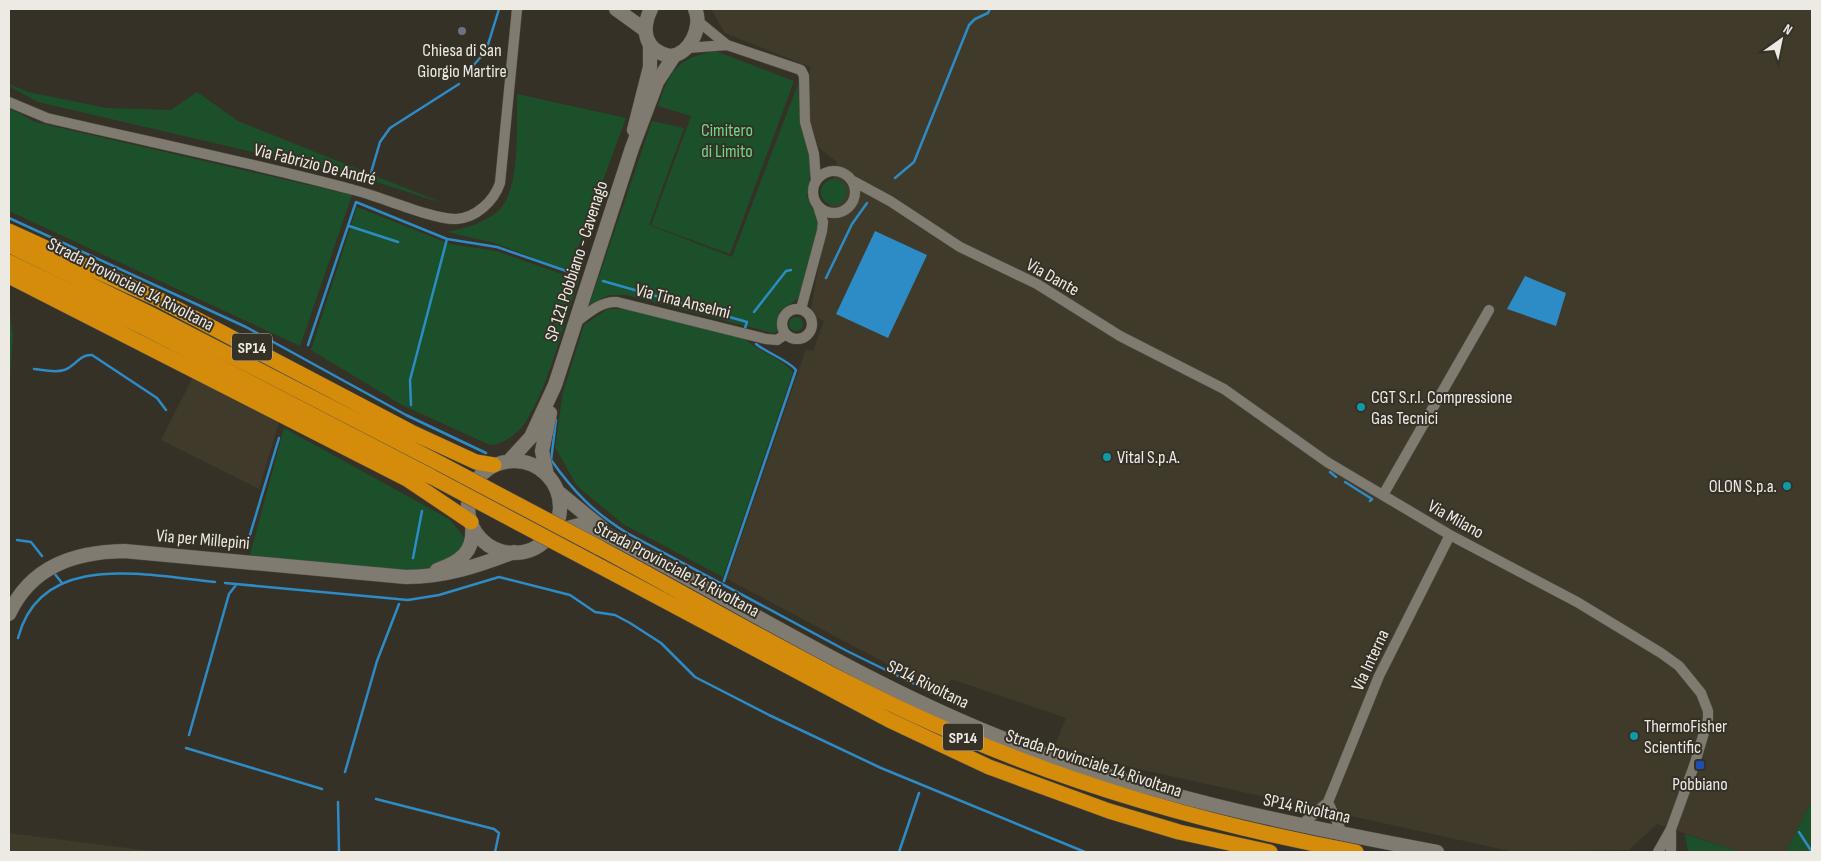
<svg xmlns="http://www.w3.org/2000/svg" width="1821" height="861" font-family="'Sofia Sans Condensed',sans-serif">
	<style>
		.built { fill: #403a2a }
		.green { fill: #1c502a }
		.water { fill: #2d8bc6 }
		.lines { fill: none; stroke-linecap: round; stroke-linejoin: round }
		.stream { stroke: #2d8bc6; stroke-width: 2.5 }
		.street-casing { stroke: #524f47; stroke-width: 11 }
		.secondary-casing { stroke: #524f47; stroke-width: 15 }
		.highway-casing { stroke: #524f47; stroke-width: 16 }
		.street { stroke: #807b70; stroke-width: 10 }
		.secondary { stroke: #807b70; stroke-width: 14 }
		.highway { stroke: #d48c0a; stroke-width: 15 }
		.highway-bridge-casing { stroke: #524f47; stroke-width: 16; stroke-linecap: butt }
		.highway-bridge { stroke: #d48c0a; stroke-width: 15 }
		.worship-dot { fill: #6b7280; stroke: #353127; stroke-width: 2 }
		.culture-dot { fill: #0f9aa8; stroke: #353127; stroke-width: 2 }
		.transit-dot { fill: #1a4fb4; stroke: #353127; stroke-width: 2 }
		.labels { text-anchor: middle; stroke-width: 4; stroke-linejoin: round; paint-order: stroke }
		.shield { fill: #353127; stroke: #b6b2ab; stroke-width: 1 }
		.shield-label { font-size: 16px; font-weight: bold; fill: #edeae4 }
		.poi-label { font-size: 18px; fill: #edeae4; stroke: #353127; text-anchor: start }
		.park-label { font-size: 18px; fill: #6ed986; stroke: #353127 }
		.street-label { font-size: 18px; fill: #edeae4; stroke: #353127 }
	</style>
	<rect width="100%" height="100%" fill="#353127"/>
	<!-- built -->
	<path class="built" d="M 711,9 L 1812,9 L 1812,800 L 1786,852 L 1741,852 L 1657,824 L 1629,850 L 1514,852 L 1129,767 L 1055,745 L 1066,718 L 951,679 L 942,693 L 727,579 L 806,349 L 813,351 L 824,321 L 810,315 L 837,162 L 819,148 L 810,122 L 810,67 L 725,33 Z
		M 195,373 L 280,418 L 259,489 L 161,440 Z
		M 9,833 L 159,852 L 9,852 Z"/>
	<!-- green -->
	<path class="green" d="M 715,51 L 794,81 L 730,254 L 651,225 L 691,116 L 658,106 C 669,72 677,58 715,51 Z
		M 9,84 L 28,92 L 107,108 L 171,110 L 197,92 L 238,121 L 448,205 L 364,178 L 38,102 L 9,86 Z
		M 798,84 L 801,128 L 812,159 L 807,197 L 816,215 L 818,225 L 801,293 L 797,299 L 779,312 L 779,331 L 773,333 L 626,295 L 609,295 L 589,306 L 652,121 L 684,128 L 649,225 L 732,257 Z
		M 517,94 L 626,118 L 569,272 L 495,243 L 447,232 C 465,228 481,224 496,213 C 522,193 516,124 517,94 Z
		M 9,108 L 35,122 L 352,195 L 300,346 L 9,211 Z
		M821 192a13 13 0 1 1 26 0a13 13 0 1 1-26 0Z
		M 357,207 L 450,244 L 496,251 L 579,280 C 564,322 549,386 525,423 C 517,435 503,444 490,445 L 402,405 L 311,350 Z
		M 9,305 L 13,336 L 9,392 Z
		M 608,309 L 628,309 L 745,339 C 759,352 780,357 793,372 L 723,577 L 623,524 L 577,486 L 555,447 L 563,392 L 584,325 Z
		M789 324a7 7 0 1 1 14 0a7 7 0 1 1-14 0Z
		M 284,428 L 449,519 L 464,537 L 461,554 L 448,562 L 416,573 L 250,555 Z
		M 1812,800 L 1812,852 L 1786,852 Z
		M 1685,834 L 1741,852 L 1688,852 Z"/>
	<!-- water -->
	<path class="water" d="M 875,231 L 927,255 L 888,338 L 836,314 Z
		M 1525,276 L 1566,293 L 1556,326 L 1507,309 Z"/>
	<g class="lines">
		<!-- stream -->
		<path class="stream" d="M 472,67 L 486,51 L 499,9
			M 370,176 L 380,142 L 390,128 L 459,84
			M 895,178 L 914,162 L 969,25 L 975,19 L 988,13 L 990,9
			M 9,218 L 246,327 L 406,415 L 486,453
			M 349,226 L 398,242
			M 826,278 L 852,224 L 867,203
			M 603,281 L 747,322 L 745,328
			M 754,312 L 786,271 L 791,270
			M 308,345 L 356,202 L 447,239 L 497,247 L 575,274
			M 34,369 C 43,370 55,373 64,370 C 75,367 79,354 92,355 L 157,398 L 166,410
			M 411,405 L 410,380 L 447,239
			M 556,420 L 551,460 C 574,492 593,512 627,533 L 847,651 L 943,698
			M 1330,472 L 1336,477
			M 1345,482 L 1372,499 L 1370,501
			M 249,538 L 279,438
			M 17,540 L 31,542 L 42,556
			M 413,558 L 422,511
			M 54,573 L 62,583
			M 724,581 L 796,370 C 788,360 767,353 756,344
			M 225,583 L 408,600 L 439,595 L 499,577 L 570,595 L 595,612 L 615,615 L 630,623 L 661,643 L 695,677 L 769,715 L 881,768 L 1085,852
			M 18,638 C 41,549 148,576 215,582
			M 189,735 L 229,594 L 236,585
			M 186,748 L 322,789
			M 345,772 L 377,661 L 399,604
			M 376,799 L 494,829 L 499,833 L 495,852
			M 338,802 L 339,852
			M 1799,832 L 1812,852
			M 899,852 L 919,793"/>
		<defs>
			<path id="street" d="M 699,22 L 727,45 L 801,70 L 804,76 L 805,122 L 814,154 L 816,181
				M 687,48 L 727,45
				M 9,102 L 47,118 C 149,142 253,163 354,190 C 379,196 434,220 456,219 C 476,218 494,201 500,183 L 517,9
				M813 192a21 21 0 1 1 42 0a21 21 0 1 1-42 0Z
				M 853,181 L 890,201 L 960,247 L 1037,284 L 1120,336 L 1224,389 L 1327,462 L 1450,535 L 1577,602 L 1661,653 L 1679,666 L 1701,693 L 1708,711 L 1708,719 L 1695,763 L 1671,829 L 1658,852
				M782 324a15 15 0 1 1 30 0a15 15 0 1 1-30 0Z
				M 801,309 L 822,231 L 823,222 L 818,206
				M 575,323 C 588,313 601,301 617,302 L 766,339 L 777,340 L 786,334
				M 1383,495 L 1489,310
				M 1328,802 L 1343,835
				M 1301,825 L 1328,802 L 1379,676 L 1450,535
				M 1671,852 L 1671,831"/>
			<path id="secondary" d="M 616,9 L 645,30
				M 651,9 C 641,29 644,51 670,56 C 690,55 703,26 695,9
				M 634,130 L 650,67 L 650,46
				M 509,461 L 531,437 L 555,385 L 632,148 L 657,82 L 674,56
				M468 507a46 46 0 1 1 92 0a46 46 0 1 1-92 0Z
				M 547,475 L 542,451 L 550,413
				M 557,491 L 602,528
				M 557,531 L 579,525 L 604,533 C 734,601 860,681 997,736 C 1139,794 1288,824 1437,852
				M 437,570 C 460,562 475,552 472,525
				M 9,614 C 31,566 75,552 124,551 L 406,577 C 445,577 478,566 514,552"/>
			<path id="highway" d="M 9,231 L 160,300 L 411,432 L 476,462 L 494,465
				M 9,245 L 152,315 L 441,464
				M 9,262 L 145,328 L 432,477
				M 9,276 L 407,479 L 471,522
				M 598,547 C 719,612 838,684 964,737 C 1090,791 1222,827 1356,852
				M 590,561 L 889,720 L 989,767 L 1109,811 L 1179,832 L 1270,852"/>
		</defs>
		<!-- street casing -->
		<use href="#street" class="street-casing"/>
		<!-- secondary casing -->
		<use href="#secondary" class="secondary-casing"/>
		<!-- highway casing -->
		<use href="#highway" class="highway-casing"/>
		<!-- street -->
		<use href="#street" class="street"/>
		<!-- secondary -->
		<use href="#secondary" class="secondary"/>
		<!-- highway -->
		<use href="#highway" class="highway"/>
		<defs>
			<path id="highway-bridge" d="M 441,464 L 598,547
				M 432,477 L 590,561"/>
		</defs>
		<!-- highway-bridge casing -->
		<use href="#highway-bridge" class="highway-bridge-casing"/>
		<!-- highway-bridge -->
		<use href="#highway-bridge" class="highway-bridge"/>
	</g>
	<!-- markers -->
	<circle class="worship-dot" cx="462" cy="31" r="5"/>
	<g class="culture-dot">
		<circle cx="1361" cy="407" r="5"/>
		<circle cx="1107" cy="457" r="5"/>
		<circle cx="1787" cy="486" r="5"/>
		<circle cx="1634" cy="736" r="5"/>
	</g>
	<rect class="transit-dot" x="1695" y="760" width="10" height="10" rx="2.5"/>
	<g class="labels">
		<!-- shield labels -->
		<g class="shield">
			<rect x="232" y="333.5" width="40" height="27" rx="4"/>
			<rect x="943" y="723.5" width="40" height="27" rx="4"/>
		</g>
		<g class="shield-label">
			<text x="252" y="353">SP14</text>
			<text x="963" y="743">SP14</text>
		</g>
		<!-- poi labels -->
		<g class="poi-label">
			<text x="462" y="56" text-anchor="middle">Chiesa di San<tspan x="462" dy="21">Giorgio Martire</tspan></text>
			<text x="1371" y="403">CGT S.r.l. Compressione<tspan x="1371" dy="21">Gas Tecnici</tspan></text>
			<text x="1117" y="463">Vital S.p.A.</text>
			<text x="1777" y="492" text-anchor="end">OLON S.p.a.</text>
			<text x="1644" y="732">ThermoFisher<tspan x="1644" dy="21">Scientific</tspan></text>
			<text x="1700" y="790" text-anchor="middle">Pobbiano</text>
		</g>
		<!-- park labels -->
		<g class="park-label">
			<text x="727" y="136">Cimitero<tspan x="727" dy="21">di Limito</tspan></text>
		</g>
		<!-- street labels -->
		<g class="street-label">
			<text transform="translate(315 164) rotate(14)" y="6">Via Fabrizio De André</text>
			<text transform="translate(576 261) rotate(-72)" y="6">SP 121 Pobbiano - Cavenago</text>
			<text transform="translate(1053 277) rotate(29)" y="6">Via Dante</text>
			<text transform="translate(131 284) rotate(27)" y="6">Strada Provinciale 14 Rivoltana</text>
			<text transform="translate(683 301) rotate(14)" y="6">Via Tina Anselmi</text>
			<text transform="translate(1456 519) rotate(29)" y="6">Via Milano</text>
			<text transform="translate(203 539) rotate(5)" y="6">Via per Millepini</text>
			<text transform="translate(677 569) rotate(28)" y="6">Strada Provinciale 14 Rivoltana</text>
			<text transform="translate(1370 660) rotate(-65)" y="6">Via Interna</text>
			<text transform="translate(928 684) rotate(26)" y="6">SP14 Rivoltana</text>
			<text transform="translate(1094 763) rotate(18)" y="6">Strada Provinciale 14 Rivoltana</text>
			<text transform="translate(1307 808) rotate(12)" y="6">SP14 Rivoltana</text>
		</g>
	</g>
	<!-- border -->
	<rect width="1821" height="861" fill="none" stroke="#edeae4" stroke-width="20"/>
	<!-- north arrow -->
	<g transform="translate(1781 40) rotate(33)" stroke="#353127" stroke-width="4" paint-order="stroke">
	<path d="M0-4L9 19L0 12L-9 19Z" fill="#edeae4"/>
	<text y="-8" font-size="14" font-weight="bold" text-anchor="middle" fill="#edeae4">N</text>
	</g>
</svg>
